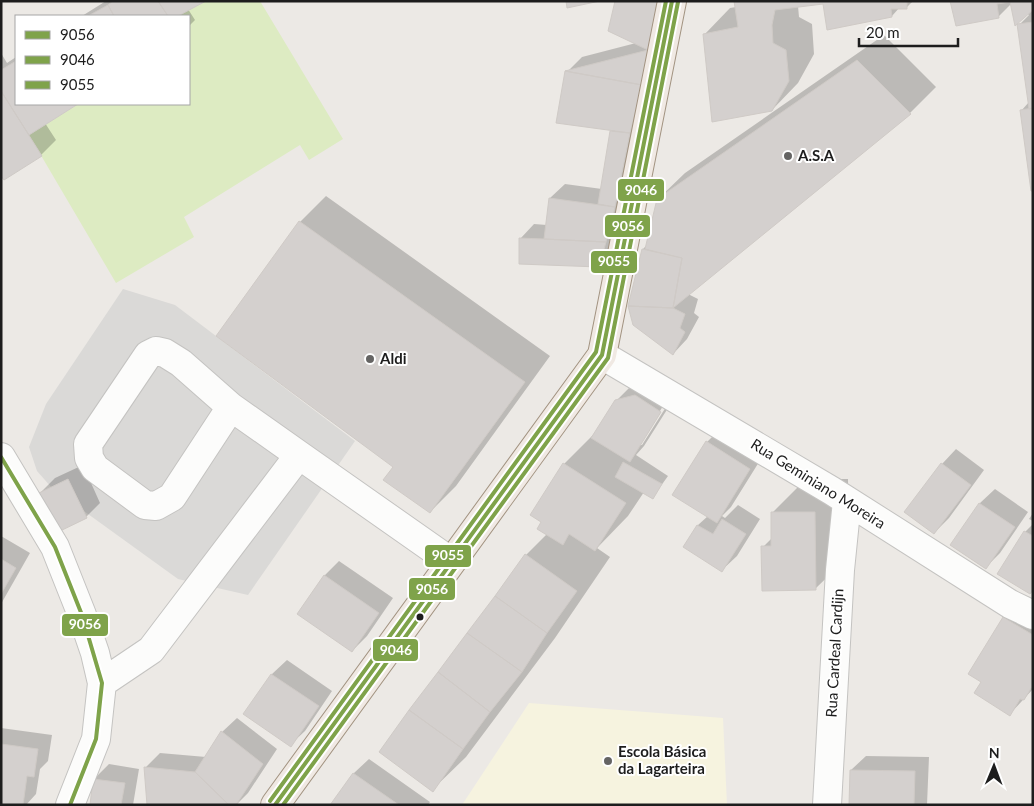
<svg xmlns="http://www.w3.org/2000/svg" width="1034" height="806" font-family="Lato,sans-serif">
	<style>
		.education { fill: #f6f3df }
		.grass { fill: #ddebc2 }
		.parking { fill: #dad9d7 }
		.shadow { fill: #0003; fill-rule: evenodd }
		.building { fill: #d4d0ce; stroke: #cfcac6 }
		.lines { fill: none; stroke-linecap: round; stroke-linejoin: round }
		.minor-casing { stroke: #c4c3c1; stroke-width: 30 }
		.major-casing { stroke: #a29381; stroke-width: 30 }
		.minor { stroke: #fcfcfb; stroke-width: 28 }
		.major { stroke: #f0e9e3; stroke-width: 28 }
		.bus-1-casing { stroke: #fff; stroke-width: 8 }
		.bus-2-casing { stroke: #fff; stroke-width: 8 }
		.bus-3-casing { stroke: #fff; stroke-width: 8 }
		.bus-1 { stroke: #7fa34a; stroke-width: 4 }
		.bus-2 { stroke: #7fa34a; stroke-width: 4 }
		.bus-3 { stroke: #7fa34a; stroke-width: 4 }
		.poi-dot { fill: #656463; stroke: #fff; stroke-width: 2 }
		.bus-dot { fill: #1d1d1d; stroke: #fff; stroke-width: 2 }
		.labels { text-anchor: middle; stroke-width: 4; stroke-linejoin: round; paint-order: stroke }
		.poi-label { font-size: 15px; font-weight: bold; fill: #1d1d1d; stroke: #fff; text-anchor: start }
		.street-label { font-size: 15px; fill: #1d1d1d; stroke: #fff }
		.line-badge { stroke: #fff; stroke-width: 2 }
		.badge-label { font-size: 14px; text-anchor: middle; font-weight: bold; fill: #fff }
	</style>
	<rect width="100%" height="100%" fill="#ece9e5"/>
	<!-- education -->
	<path class="education" d="M 529,703 L 723,718 L 727,805 L 462,805 Z"/>
	<!-- grass -->
	<path class="grass" d="M 206,1 L 260,1 L 343,139 L 309,160 L 300,145 L 184,217 L 194,237 L 116,283 L 29,135 L 78,104 L 189,104 L 189,16 L 178,16 Z"/>
	<!-- parking -->
	<path class="parking" d="M 123,289 L 175,305 L 355,441 L 248,595 L 178,579 L 52,488 L 37,471 L 29,447 L 46,404 Z"/>
	<!-- shadow -->
	<path class="shadow" d="M 106,1 L 202,1 L 188,9 L 195,20 L 189,26 L 189,16 L 82,16 Z
		M 671,1 L 614,251 L 599,266 L 520,239 L 534,224 L 547,225 L 550,198 L 565,184 L 602,189 L 612,130 L 567,72 L 582,57 L 636,43 Z
		M 736,1 L 913,1 L 906,8 L 900,7 L 892,16 L 824,3 L 798,6 L 799,17 L 812,24 L 814,54 L 798,83 L 772,110 L 704,35 L 730,8 L 736,7 Z
		M 951,1 L 1033,1 L 1033,189 L 1021,111 L 1029,102 L 1019,25 L 1029,15 L 1012,3 L 998,17 Z
		M 884,35 L 936,87 L 910,113 L 688,294 L 698,299 L 694,313 L 699,317 L 687,339 L 673,354 L 643,249 L 647,245 L 658,199 L 685,173 Z
		M 1,53 L 7,63 L 16,57 L 16,104 L 74,104 L 45,123 L 56,140 L 41,155 L 1,174 Z
		M 326,196 L 550,356 L 456,486 L 430,512 L 394,466 L 217,336 L 300,222 Z
		M 631,386 L 675,397 L 644,446 L 636,455 L 668,476 L 653,497 L 644,492 L 628,516 L 597,548 L 610,557 L 555,638 L 466,757 L 432,790 L 526,555 L 547,534 L 564,464 L 597,431 L 616,401 ZM 663,406 L 666,407 L 642,445 L 639,445 Z
		M 721,428 L 764,454 L 731,507 L 722,516 L 725,518 L 738,505 L 760,519 L 737,556 L 722,570 L 685,547 L 698,525 L 708,516 L 707,442 Z
		M 956,449 L 984,470 L 949,518 L 934,533 L 942,464 Z
		M 83,465 L 100,503 L 86,517 L 40,493 L 55,478 Z
		M 806,479 L 848,479 L 849,556 L 815,589 L 763,547 L 773,537 L 772,513 Z
		M 995,489 L 1028,512 L 1000,553 L 985,568 L 952,545 L 980,503 Z
		M 1033,513 L 1033,521 L 1029,519 Z
		M 1033,524 L 1033,589 L 999,574 L 1025,532 Z
		M 1,536 L 30,553 L 1,604 Z
		M 339,561 L 393,598 L 367,636 L 352,651 L 299,613 L 325,575 Z
		M 1018,603 L 1033,611 L 1033,689 L 1010,714 L 982,682 L 1004,617 Z
		M 287,660 L 332,691 L 305,731 L 290,745 L 245,713 L 272,674 Z
		M 237,718 L 277,749 L 248,793 L 236,805 L 145,768 L 160,753 L 206,757 L 222,732 Z
		M 1,728 L 52,735 L 48,761 L 40,769 L 36,794 L 26,805 L 1,805 Z
		M 866,756 L 929,757 L 927,805 L 850,805 L 851,770 Z
		M 369,759 L 430,802 L 428,805 L 332,805 L 354,773 Z
		M 109,764 L 139,769 L 133,805 L 91,805 L 94,779 Z"/>
	<!-- building -->
	<path class="building" d="M 113,1 L 158,1 L 168,16 L 114,16 L 108,5 Z
		M 158,1 L 206,1 L 178,16 L 168,16 Z
		M 566,1 L 600,1 L 567,8 Z
		M 615,1 L 660,1 L 648,50 L 608,31 Z
		M 734,1 L 917,1 L 907,2 L 907,9 L 891,9 L 892,17 L 827,30 L 823,4 L 775,10 L 772,25 L 773,43 L 786,50 L 789,81 L 772,111 L 712,122 L 703,34 L 738,27 Z
		M 950,1 L 1033,1 L 1033,10 L 1015,26 L 1010,2 L 997,4 L 999,18 L 956,26 Z
		M 108,5 L 114,16 L 88,16 Z
		M 1033,22 L 1033,108 L 1029,109 L 1017,24 Z
		M 648,50 L 642,85 L 565,71 Z
		M 857,60 L 911,114 L 673,308 L 682,258 L 645,249 L 657,199 Z
		M 16,61 L 16,104 L 78,104 L 29,135 L 1,91 L 1,70 Z
		M 565,71 L 642,85 L 630,133 L 556,123 Z
		M 1,91 L 42,156 L 4,180 L 1,176 Z
		M 1033,108 L 1033,191 L 1031,191 L 1020,110 Z
		M 610,131 L 630,133 L 615,207 L 598,204 Z
		M 549,198 L 615,207 L 606,242 L 544,239 Z
		M 299,221 L 525,382 L 430,513 L 383,480 L 393,467 L 216,336 Z
		M 519,238 L 544,239 L 606,242 L 599,267 L 519,264 Z
		M 642,249 L 682,258 L 673,308 L 628,306 Z
		M 628,306 L 673,308 L 685,314 L 680,328 L 685,332 L 673,355 L 633,325 Z
		M 635,395 L 661,412 L 630,462 L 591,438 L 615,400 Z
		M 706,441 L 750,469 L 717,523 L 672,495 Z
		M 623,462 L 662,484 L 653,499 L 615,477 Z
		M 563,463 L 626,503 L 595,551 L 569,534 L 563,545 L 537,529 L 541,522 L 530,515 Z
		M 941,463 L 971,485 L 934,534 L 904,512 Z
		M 68,479 L 87,518 L 58,532 L 39,493 Z
		M 979,503 L 1015,527 L 986,569 L 950,545 Z
		M 771,512 L 815,512 L 816,590 L 762,591 L 761,546 L 771,546 Z
		M 722,519 L 746,534 L 722,572 L 683,547 L 697,525 L 713,534 Z
		M 1024,531 L 1033,536 L 1033,590 L 1030,594 L 997,574 Z
		M 525,554 L 577,591 L 547,633 L 495,596 Z
		M 1,559 L 16,568 L 1,594 Z
		M 324,575 L 379,613 L 352,652 L 297,614 Z
		M 495,596 L 547,633 L 522,672 L 467,633 Z
		M 1003,617 L 1033,635 L 1033,685 L 1024,700 L 1020,699 L 1010,716 L 974,693 L 981,682 L 968,674 Z
		M 467,633 L 522,672 L 490,712 L 438,672 Z
		M 438,672 L 490,712 L 463,749 L 409,710 Z
		M 271,674 L 319,706 L 291,747 L 243,714 Z
		M 409,710 L 463,749 L 433,792 L 379,752 Z
		M 221,731 L 263,764 L 236,805 L 229,805 L 195,772 Z
		M 1,744 L 38,749 L 34,777 L 27,776 L 23,805 L 1,805 Z
		M 144,767 L 195,772 L 229,805 L 147,805 Z
		M 850,770 L 915,771 L 914,805 L 849,805 Z
		M 353,773 L 399,805 L 330,805 Z
		M 93,779 L 125,783 L 121,805 L 90,805 Z"/>
	<g class="lines">
		<defs>
			<path id="minor" d="M 602,355 L 832,491 L 1010,604 L 1033,615
				M 299,455 L 450,561
				M 1,457 L 55,547 L 82,615 L 95,653 L 102,683 L 96,739 L 70,805
				M 102,683 L 151,650 L 299,455 L 231,407 L 181,363 L 165,353 L 156,351 L 148,355 L 88,444 L 89,458 L 95,468 L 145,505 L 156,506 L 172,497 L 231,407
				M 827,805 L 840,570 L 847,501"/>
			<path id="major" d="M 275,805 L 602,355 L 672,1"/>
		</defs>
		<!-- minor casing -->
		<use href="#minor" class="minor-casing"/>
		<!-- major casing -->
		<use href="#major" class="major-casing"/>
		<!-- minor -->
		<use href="#minor" class="minor"/>
		<!-- major -->
		<use href="#major" class="major"/>
		<defs>
			<path id="bus-1" d="M 1,457 L 55,547 L 82,615 L 102,683 L 96,739 L 70,805
				M 275,805 L 602,355 L 672,1"/>
			<path id="bus-2" d="M 283,805 L 608,358 L 678,2"/>
			<path id="bus-3" d="M 270,801 L 596,352 L 666,1"/>
		</defs>
		<!-- bus-1 casing -->
		<use href="#bus-1" class="bus-1-casing"/>
		<!-- bus-2 casing -->
		<use href="#bus-2" class="bus-2-casing"/>
		<!-- bus-3 casing -->
		<use href="#bus-3" class="bus-3-casing"/>
		<!-- bus-1 -->
		<use href="#bus-1" class="bus-1"/>
		<!-- bus-2 -->
		<use href="#bus-2" class="bus-2"/>
		<!-- bus-3 -->
		<use href="#bus-3" class="bus-3"/>
	</g>
	<!-- markers -->
	<g class="poi-dot">
		<circle cx="788" cy="156" r="5"/>
		<circle cx="370" cy="359" r="5"/>
		<circle cx="608" cy="761" r="5"/>
	</g>
	<circle class="bus-dot" cx="420" cy="617" r="4.5"/>
	<g class="labels">
		<!-- poi labels -->
		<g class="poi-label">
			<text x="798" y="161">A.S.A</text>
			<text x="380" y="364">Aldi</text>
			<text x="618" y="757">Escola Básica<tspan x="618" dy="17">da Lagarteira</tspan></text>
		</g>
		<!-- street labels -->
		<g class="street-label">
			<text transform="translate(818 484) rotate(32)" y="5">Rua Geminiano Moreira</text>
			<text transform="translate(835 653) rotate(-87)" y="5">Rua Cardeal Cardijn</text>
		</g>
	</g>
	<g class="line-badge">
		<rect x="617" y="178" width="48" height="24" rx="5" fill="#7fa34a"/>
		<rect x="604" y="214" width="47" height="24" rx="5" fill="#7fa34a"/>
		<rect x="590" y="250" width="48" height="24" rx="5" fill="#7fa34a"/>
		<rect x="424" y="544" width="48" height="24" rx="5" fill="#7fa34a"/>
		<rect x="408" y="577" width="48" height="24" rx="5" fill="#7fa34a"/>
		<rect x="61" y="613" width="48" height="24" rx="5" fill="#7fa34a"/>
		<rect x="372" y="638" width="47" height="24" rx="5" fill="#7fa34a"/>
	</g>
	<g class="badge-label">
		<text x="641" y="195">9046</text>
		<text x="628" y="231">9056</text>
		<text x="614" y="266">9055</text>
		<text x="448" y="560">9055</text>
		<text x="432" y="594">9056</text>
		<text x="85" y="629">9056</text>
		<text x="396" y="655">9046</text>
	</g>
	<!-- border -->
	<rect width="1034" height="806" fill="none" stroke="#1d1d1d" stroke-width="5"/>
	<!-- legend -->
	<rect x="15" y="15" width="175" height="90" fill="#ffffff" stroke="#a5a5a5"/>
	<rect x="25" y="31" width="25" height="8" fill="#7fa34a" stroke="#a5a5a5"/>
	<text x="60" y="40" font-size="15" fill="#1d1d1d">9056</text>
	<rect x="25" y="56" width="25" height="8" fill="#7fa34a" stroke="#a5a5a5"/>
	<text x="60" y="65" font-size="15" fill="#1d1d1d">9046</text>
	<rect x="25" y="81" width="25" height="8" fill="#7fa34a" stroke="#a5a5a5"/>
	<text x="60" y="90" font-size="15" fill="#1d1d1d">9055</text>
	<!-- north arrow -->
	<g transform="translate(994 766) rotate(1)" stroke="#ffffff" stroke-width="4" paint-order="stroke">
	<path d="M0-4L9 19L0 12L-9 19Z" fill="#1d1d1d"/>
	<text y="-8" font-size="14" font-weight="bold" text-anchor="middle" fill="#1d1d1d">N</text>
	</g>
	<!-- scale -->
	<path d="M859 38v8h99v-8" fill="none" stroke="#1d1d1d" stroke-width="2.5"/>
	<text x="866" y="38" font-size="15" fill="#1d1d1d" stroke="#ffffff" stroke-width="4" paint-order="stroke">20 m</text>
</svg>
